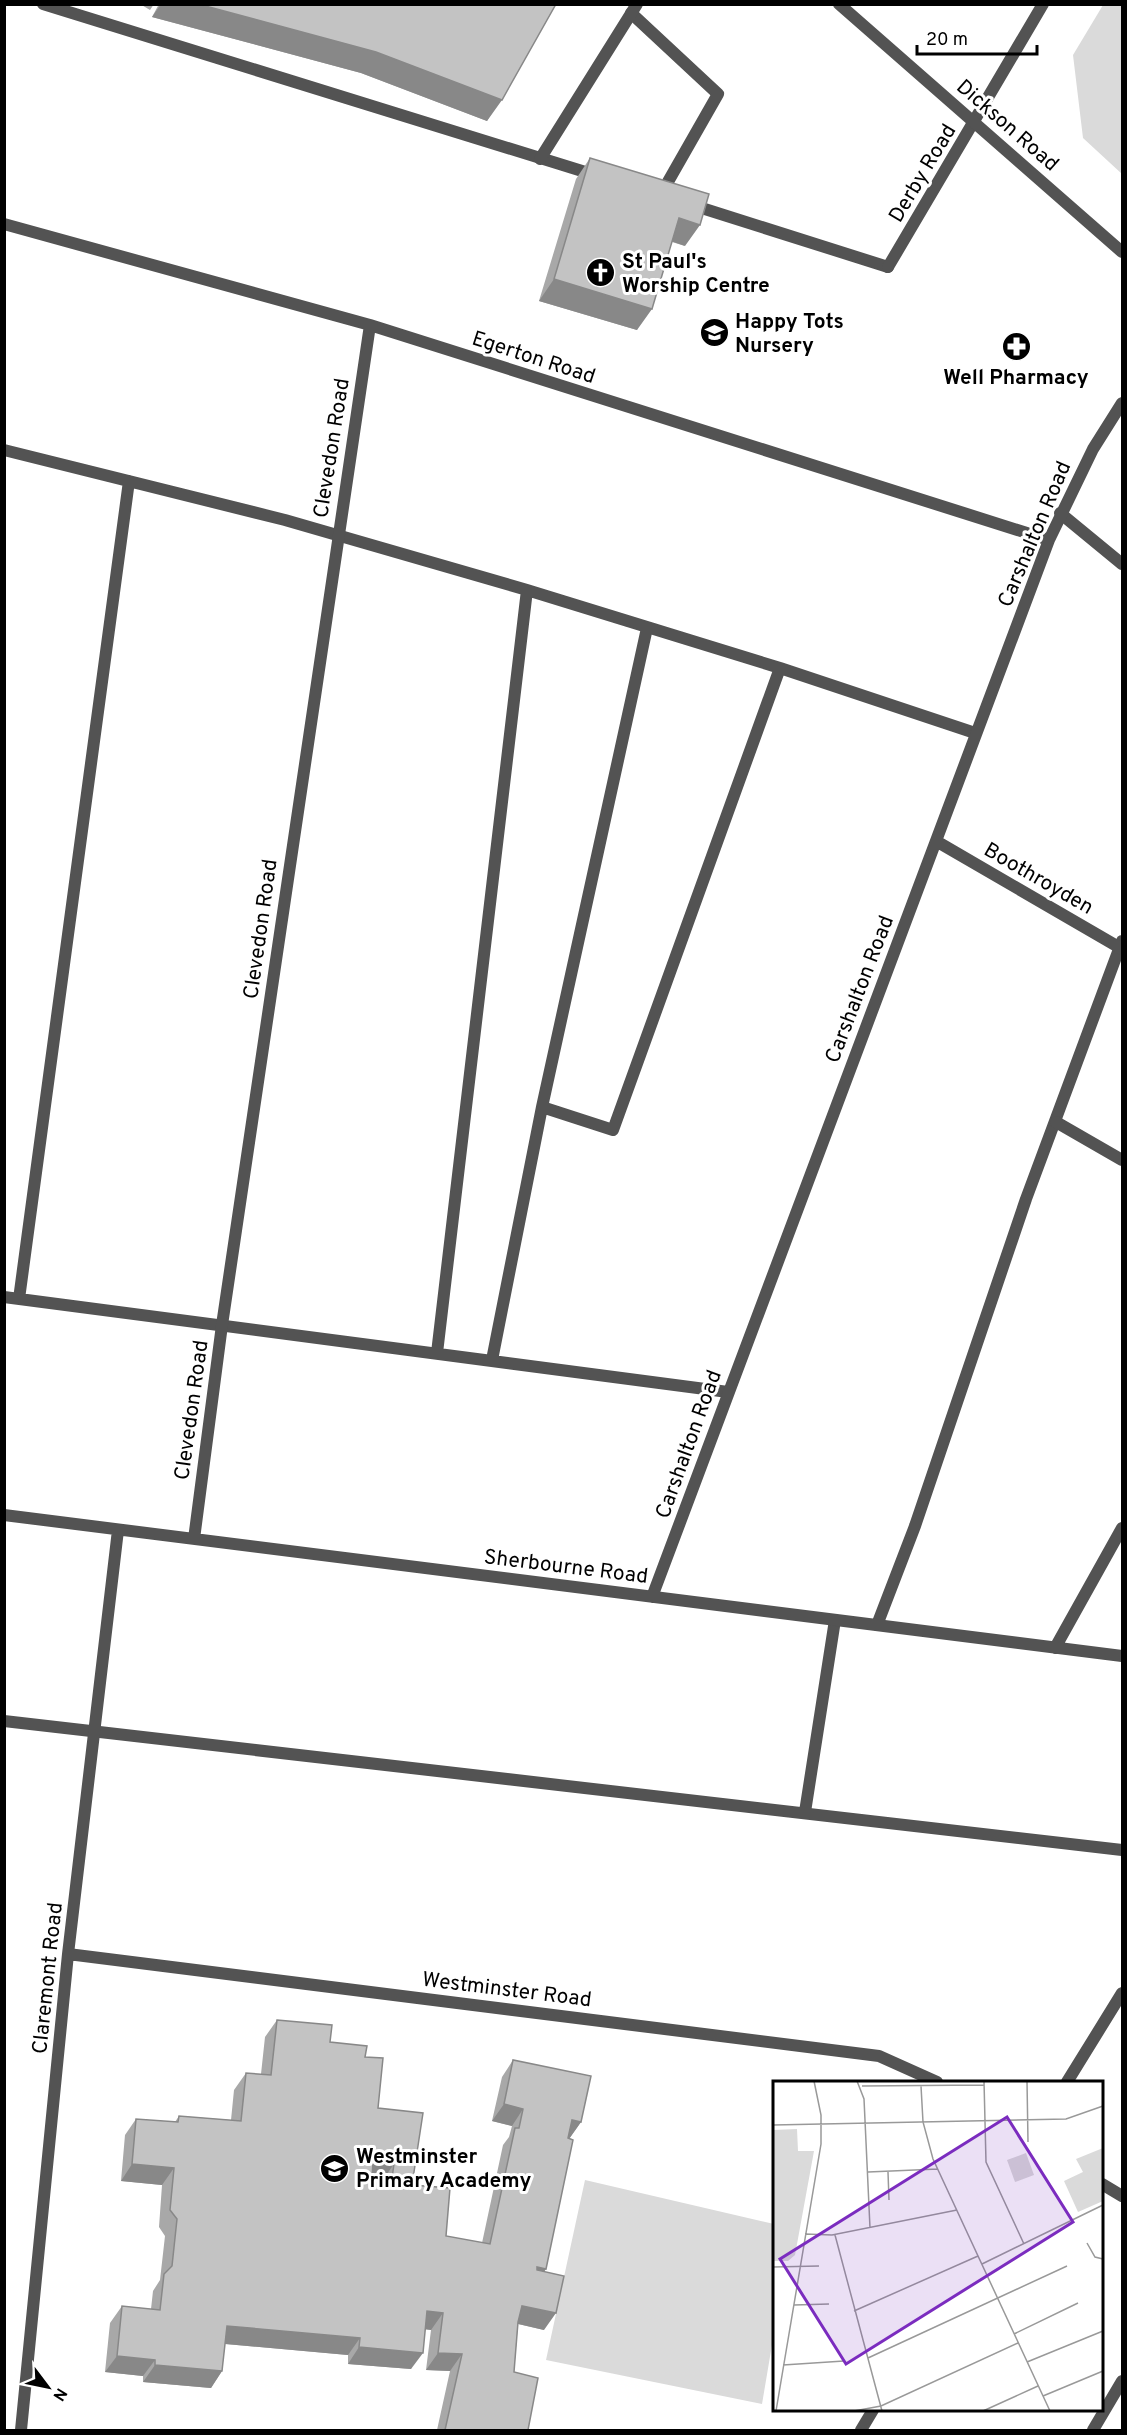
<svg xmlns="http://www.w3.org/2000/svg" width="1127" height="2435" font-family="Overpass,sans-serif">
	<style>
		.grass { fill: #dadada }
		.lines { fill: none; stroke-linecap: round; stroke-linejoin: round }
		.service { stroke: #535353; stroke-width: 12 }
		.minor { stroke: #535353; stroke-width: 12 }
		.tertiary { stroke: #535353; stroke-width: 12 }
		.wall { fill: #a8a8a8 }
		.shaded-wall { fill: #888 }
		.building { fill: #c3c3c3; stroke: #888; stroke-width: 1.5; fill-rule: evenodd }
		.labels { text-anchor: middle; stroke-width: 6; stroke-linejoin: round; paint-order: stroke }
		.street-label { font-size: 21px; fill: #000; stroke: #fff }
		.poi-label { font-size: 21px; font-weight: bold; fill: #000; stroke: #fff; text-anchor: start }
		.inset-road { fill: none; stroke: #999; stroke-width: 1.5 }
		.view { fill: #7b2cbf; fill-opacity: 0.15; stroke: #7b2cbf; stroke-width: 3 }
		.inset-edge { fill: none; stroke: #000; stroke-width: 3 }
	</style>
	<rect width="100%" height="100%" fill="#fff"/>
	<!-- grass -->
	<path class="grass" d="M 1103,5 L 1122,5 L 1122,174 L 1083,138 L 1073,55 Z
		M 585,2180 L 774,2224 L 774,2333 L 762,2404 L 546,2360 Z"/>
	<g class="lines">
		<!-- service -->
		<path class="service" d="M 43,4 L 595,175
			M 631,13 L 718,94 L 661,194
			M 689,204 L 888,267
			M 4,450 L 285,520 L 527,590 L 780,668 L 975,733
			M 1060,513 L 1122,564
			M 542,1107 L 613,1130 L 780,668
			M 4,1297 L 728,1392
			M 19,1299 L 129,481
			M 437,1353 L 527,590
			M 492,1360 L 542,1107 L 647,628
			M 877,1625 L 915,1526 L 1026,1199 L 1122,941
			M 4,1721 L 1122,1850
			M 805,1812 L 835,1620
			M 1067,2082 L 1122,1993
			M 861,2430 L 873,2410"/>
		<!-- minor -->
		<path class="minor" d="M 540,159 L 637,4
			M 4,224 L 370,325 L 1049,540
			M 888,267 L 1043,4
			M 936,841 L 1122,949
			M 1056,1122 L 1122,1160
			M 4,1515 L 1122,1656
			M 194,1539 L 222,1325 L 370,325
			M 652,1597 L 1049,540 L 1093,449 L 1122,403
			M 1055,1648 L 1122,1528
			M 68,1954 L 879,2056 L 937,2082
			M 1102,2184 L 1122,2196
			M 21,2430 L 68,1954 L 118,1530
			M 1093,2430 L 1122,2381"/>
		<!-- tertiary -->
		<path class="tertiary" d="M 839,4 L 1122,252"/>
	</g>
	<!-- wall -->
	<path class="wall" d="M 140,4 L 154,4 L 150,10 Z
		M 159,4 L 556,4 L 487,121 L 361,73 L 152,17 Z
		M 590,158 L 685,246 L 672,242 L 637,330 L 539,301 L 576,179 Z
		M 277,2020 L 365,2057 L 378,2108 L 412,2185 L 446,2236 L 482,2243 L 503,2145 L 509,2137 L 512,2126 L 492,2121 L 502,2077 L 513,2060 L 581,2122 L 569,2139 L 546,2269 L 544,2271 L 544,2330 L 518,2324 L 514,2372 L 528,2430 L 437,2430 L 450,2371 L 426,2370 L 431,2330 L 425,2329 L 411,2369 L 348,2364 L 348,2355 L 225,2344 L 222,2371 L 211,2388 L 143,2382 L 143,2376 L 105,2372 L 110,2323 L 122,2306 L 151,2309 L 153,2291 L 160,2280 L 165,2236 L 159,2227 L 162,2185 L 121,2181 L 125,2135 L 136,2119 L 175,2122 L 179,2116 L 231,2120 L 234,2090 L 246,2073 L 261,2074 L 265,2037 Z"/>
	<!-- shaded-wall -->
	<path class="shaded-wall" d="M 161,4 L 198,4 L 376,52 L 502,100 L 487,121 L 361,73 L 152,17 Z
		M 679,218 L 700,225 L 685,246 L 665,239 Z
		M 554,279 L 652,309 L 637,330 L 539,301 Z
		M 504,2104 L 523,2109 L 512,2126 L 492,2121 Z
		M 572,2120 L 581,2122 L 569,2139 L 560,2137 Z
		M 373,2162 L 394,2164 L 382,2181 L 361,2179 Z
		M 132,2164 L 174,2168 L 162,2185 L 121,2181 Z
		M 537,2267 L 546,2269 L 534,2286 Z
		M 522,2306 L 556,2313 L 544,2330 L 510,2322 Z
		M 427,2311 L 443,2313 L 431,2330 L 415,2328 Z
		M 227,2326 L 360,2338 L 348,2355 L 215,2343 Z
		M 359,2347 L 423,2353 L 411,2369 L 348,2364 Z
		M 438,2353 L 462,2354 L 450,2371 L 426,2370 Z
		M 117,2356 L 155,2360 L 143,2376 L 105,2372 Z
		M 155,2365 L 222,2371 L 211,2388 L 143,2382 Z"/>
	<!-- building -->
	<path class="building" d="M 198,4 L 556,4 L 502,100 L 376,52 Z
		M 590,158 L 709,194 L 700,225 L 679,218 L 652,309 L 554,279 Z
		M 277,2020 L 332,2025 L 330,2042 L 367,2046 L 365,2057 L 383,2058 L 378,2108 L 423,2113 L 412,2185 L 450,2188 L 446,2236 L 490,2244 L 515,2128 L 519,2128 L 523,2109 L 504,2104 L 513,2060 L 591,2076 L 581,2122 L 572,2120 L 568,2138 L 573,2140 L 546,2269 L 537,2267 L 537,2270 L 564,2276 L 556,2313 L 522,2306 L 518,2322 L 514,2372 L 538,2378 L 528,2430 L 445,2430 L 462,2354 L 438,2353 L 443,2313 L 427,2311 L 423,2353 L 359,2347 L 360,2338 L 227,2326 L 222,2371 L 155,2365 L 155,2360 L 117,2356 L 122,2306 L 160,2310 L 164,2274 L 172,2266 L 177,2219 L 170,2210 L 174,2168 L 132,2164 L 136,2119 L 178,2122 L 179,2116 L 241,2121 L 246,2073 L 271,2075 ZM 373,2162 L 394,2164 L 391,2185 L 379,2184 L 379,2178 L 372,2178 Z"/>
	<!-- icons -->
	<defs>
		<symbol id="church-disc" viewBox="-11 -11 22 22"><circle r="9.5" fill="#000" stroke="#fff"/><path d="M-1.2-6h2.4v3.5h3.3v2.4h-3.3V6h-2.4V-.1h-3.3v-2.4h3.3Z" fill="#fff"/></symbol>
		<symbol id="school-disc" viewBox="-11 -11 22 22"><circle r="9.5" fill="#000" stroke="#fff"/><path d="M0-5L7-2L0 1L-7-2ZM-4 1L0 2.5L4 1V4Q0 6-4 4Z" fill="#fff"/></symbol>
		<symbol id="pharmacy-disc" viewBox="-11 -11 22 22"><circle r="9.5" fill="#000" stroke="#fff"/><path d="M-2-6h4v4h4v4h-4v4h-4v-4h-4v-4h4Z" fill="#fff"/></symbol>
	</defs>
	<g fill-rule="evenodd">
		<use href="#church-disc" x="584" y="256" width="33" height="33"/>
		<use href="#school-disc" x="698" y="316" width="33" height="33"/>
		<use href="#pharmacy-disc" x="1000" y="330" width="33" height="33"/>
		<use href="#school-disc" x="318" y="2152" width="33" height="33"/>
	</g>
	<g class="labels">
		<!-- street labels -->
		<g class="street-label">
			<text transform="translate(1008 125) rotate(41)" y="7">Dickson Road</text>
			<text transform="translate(922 173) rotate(-59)" y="7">Derby Road</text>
			<text transform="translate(534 357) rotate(18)" y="7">Egerton Road</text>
			<text transform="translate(331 448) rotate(-81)" y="7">Clevedon Road</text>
			<text transform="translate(1034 534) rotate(-67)" y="7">Carshalton Road</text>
			<text transform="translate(1039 878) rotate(30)" y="7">Boothroyden</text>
			<text transform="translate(260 929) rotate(-82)" y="7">Clevedon Road</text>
			<text transform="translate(859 989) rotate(-69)" y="7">Carshalton Road</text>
			<text transform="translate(191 1410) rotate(-82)" y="7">Clevedon Road</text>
			<text transform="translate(688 1444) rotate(-70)" y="7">Carshalton Road</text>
			<text transform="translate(566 1566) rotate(7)" y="7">Sherbourne Road</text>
			<text transform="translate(47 1978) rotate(-84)" y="7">Claremont Road</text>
			<text transform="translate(507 1989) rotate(7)" y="7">Westminster Road</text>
		</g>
		<!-- poi labels -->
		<g class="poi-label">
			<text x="622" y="268">St Paul's<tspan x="622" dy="24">Worship Centre</tspan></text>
			<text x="735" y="328">Happy Tots<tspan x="735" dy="24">Nursery</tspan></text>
			<text x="1016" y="384" text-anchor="middle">Well Pharmacy</text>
			<text x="356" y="2163">Westminster<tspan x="356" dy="24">Primary Academy</tspan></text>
		</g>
	</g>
	<!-- overview -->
	<g transform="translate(773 2081)">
		<rect width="330" height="330" fill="#fff"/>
		<path d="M 24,48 L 25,70 L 41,70 L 22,174 L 15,180 L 0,180 L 0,49 ZM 253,72 L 261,94 L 242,101 L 234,79 Z" fill="#dadada"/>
		<path d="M 330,67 L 330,120 L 305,131 L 291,100 L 310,91 L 303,78 Z" fill="#dadada"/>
		<path class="inset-road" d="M 84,0 L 91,18 L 97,147M 211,0 L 213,81 L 251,163M 254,0 L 255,61M 89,5 L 211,4M 148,5 L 150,41 L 160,78 L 277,330M 0,44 L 293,38 L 330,25M 95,91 L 165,88M 115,91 L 116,119M 32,153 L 59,154 L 184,129M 62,154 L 109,330M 314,162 L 322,176 L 330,178M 209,183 L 330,124M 0,186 L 46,185M 21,224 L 56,223M 81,230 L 205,175M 241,253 L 305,222M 95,277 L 294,185M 254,281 L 330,250M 10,284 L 71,280M 270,315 L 330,290M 3,330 L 48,63 L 48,34 L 41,0M 81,330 L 108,325 L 245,262M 210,330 L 265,305"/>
		<path class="view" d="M 234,36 L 300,141 L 73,283 L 7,178 Z"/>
		<rect width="330" height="330" class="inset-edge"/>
	</g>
	<!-- border -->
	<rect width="1127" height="2435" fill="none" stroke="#000000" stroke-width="12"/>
	<!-- north arrow -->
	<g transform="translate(48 2387) rotate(122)" stroke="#ffffff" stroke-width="4.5" paint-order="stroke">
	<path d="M0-4.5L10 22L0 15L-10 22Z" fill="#000000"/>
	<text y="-9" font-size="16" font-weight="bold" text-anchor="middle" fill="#000000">N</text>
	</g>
	<!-- scale -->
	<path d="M917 45v9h120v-9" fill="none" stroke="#000000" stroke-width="3"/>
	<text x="926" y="45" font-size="18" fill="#000000" stroke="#ffffff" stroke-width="4.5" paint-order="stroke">20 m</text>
</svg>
